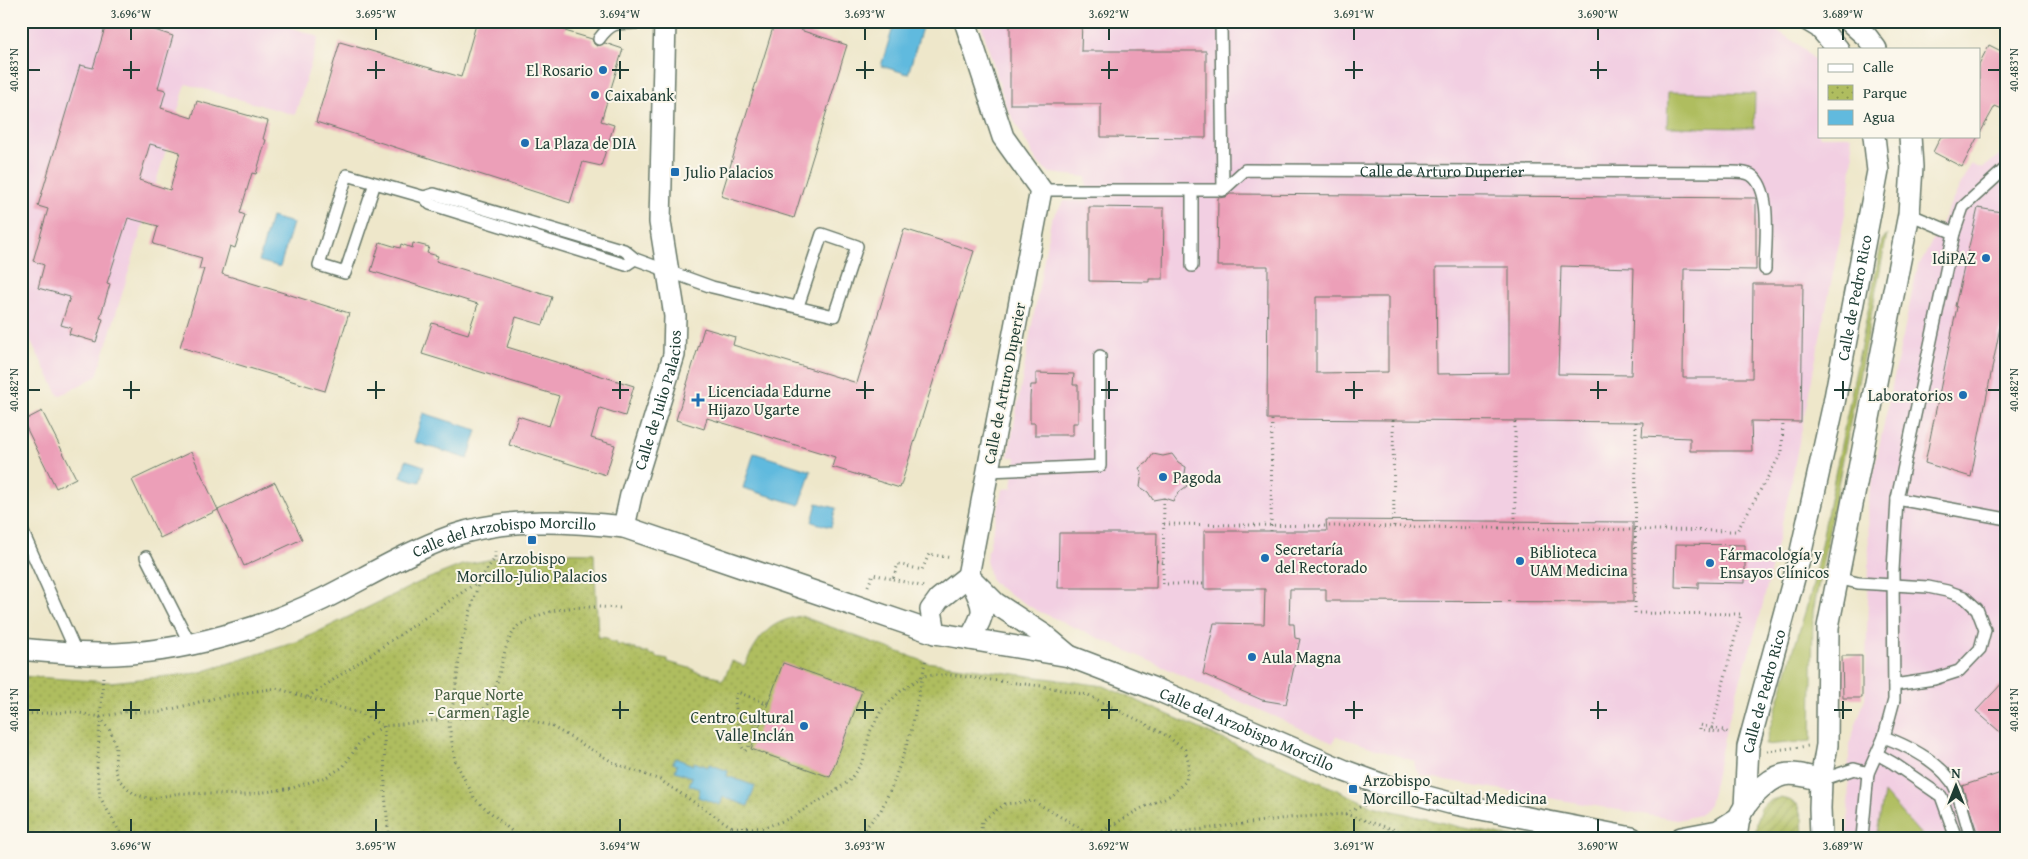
<svg xmlns="http://www.w3.org/2000/svg" width="2028" height="859" font-family="'Gentium Book Plus',serif">
	<style>
		.built { fill: #f2cfe2 }
		.grass { fill: #afbd5f; stroke: #677d4a }
		.park { fill: url(#park-dots); stroke: #677d4a }
		.garden { fill: url(#garden-furrows); stroke: #677d4a }
		.water { fill: #61bade; stroke: #407c89 }
		.building { fill: #ec9fb8; fill-rule: evenodd }
		.lines { fill: none; stroke-linecap: round; stroke-linejoin: round }
		.lane-casing { stroke: #677868; stroke-width: 14 }
		.street-casing { stroke: #677868; stroke-width: 24 }
		.path { stroke: #677868; stroke-width: 3; stroke-dasharray: 1 4; stroke-linecap: butt }
		.lane { stroke: #fff; stroke-width: 11 }
		.street { stroke: #fff; stroke-width: 21 }
		.ticks { fill: none; stroke: #1f3d34; stroke-width: 2 }
		.poi-dot { fill: #1f6fb2; stroke: #fbf7ec; stroke-width: 2 }
		.labels { text-anchor: middle; stroke-width: 4; stroke-linejoin: round; paint-order: stroke }
		.poi-label { font-size: 16px; fill: #1f3d34; stroke: #fbf7ec; text-anchor: start }
		.street-label { font-size: 16px; fill: #1f3d34; stroke: #fbf7ec }
		.park-label { font-size: 16px; fill: #435d3f; stroke: #fbf7ec }
		.neatline { fill: none; stroke: #1f3d34; stroke-width: 2 }
		.ticks-label { font-size: 12px; text-anchor: middle; fill: #1f3d34 }
	</style>
	<defs>
		<pattern id="park-dots" width="8" height="8" patternUnits="userSpaceOnUse" patternTransform="scale(1.25)"><rect width="8" height="8" fill="#afbd5f"/><path d="M2 2h.1M6 6h.1" fill="none" stroke="#8e9b4f" stroke-width="1.8" stroke-linecap="round"/></pattern>
		<pattern id="garden-furrows" width="10" height="10" patternUnits="userSpaceOnUse" patternTransform="scale(1.25)"><rect width="10" height="10" fill="#afbd5f"/><path d="M-1 1l2-2M0 10L10 0M9 11l2-2" fill="none" stroke="#8e9b4f"/></pattern>
	</defs>
	<rect width="100%" height="100%" fill="#fbf7ec"/>
	<filter id="ink" filterUnits="userSpaceOnUse"><feTurbulence type="fractalNoise" baseFrequency=".02" numOctaves="2"/><feDisplacementMap in="SourceGraphic" scale="10" xChannelSelector="R" yChannelSelector="G"/><feConvolveMatrix kernelMatrix="1 2 1 2 8 2 1 2 1" color-interpolation-filters="sRGB"/></filter>
	<filter id="wash" filterUnits="userSpaceOnUse"><feTurbulence type="fractalNoise" baseFrequency=".0096" numOctaves="4" result="noise"/><feDisplacementMap in="SourceGraphic" scale="20" xChannelSelector="R" yChannelSelector="G"/><feGaussianBlur stdDeviation="1.12" result="paint"/><feColorMatrix in="noise" values="0 0 0 0 0 0 0 0 0 0 0 0 0 0 0 0 0 1.4 0 .05"/><feComposite in="paint" operator="in"/></filter>
	<g filter="url(#wash)">
		<rect width="100%" height="100%" fill="#eee7ca"/>
		<!-- built -->
		<path class="built" d="M 21,21 L 273,21 L 319,37 L 295,115 L 186,84 L 97,376 L 59,396 L 21,322 L 21,49 L 24,44 Z
			M 980,21 L 1763,21 L 1799,45 L 1816,61 L 1819,65 L 1819,136 L 1851,136 L 1853,156 L 1850,189 L 1787,502 L 1760,616 L 1727,725 L 1709,805 L 1700,815 L 1677,820 L 1422,776 L 1415,768 L 1414,761 L 1336,736 L 1333,743 L 1036,610 L 998,587 L 990,578 L 986,559 L 1003,489 L 1012,488 L 1016,457 L 1008,457 L 1051,220 L 1064,201 L 1087,200 L 1087,190 L 1086,177 L 1050,173 L 1037,162 L 1006,106 Z
			M 2007,149 L 2007,838 L 1848,838 L 1849,745 L 1865,698 L 1869,565 L 1868,498 L 1918,265 L 1923,259 L 1971,164 L 1982,169 Z"/>
		<!-- grass -->
		<path class="grass" d="M 1668,92 L 1755,94 L 1754,128 L 1667,127 Z
			M 1887,234 L 1813,612 L 1811,741 L 1765,745 L 1812,589 L 1882,241 Z
			M 1884,793 L 1923,837 L 1923,838 L 1876,838 Z"/>
		<!-- park -->
		<path class="park" d="M 545,552 L 594,553 L 598,637 L 607,638 L 611,642 L 616,642 L 617,645 L 623,645 L 624,647 L 630,647 L 630,649 L 636,649 L 636,651 L 642,651 L 642,653 L 649,653 L 649,655 L 655,655 L 656,657 L 668,659 L 668,662 L 693,669 L 694,671 L 719,677 L 719,680 L 724,679 L 732,661 L 744,666 C 759,637 767,622 801,616 L 926,662 L 1104,686 L 1373,806 L 1464,828 L 1517,838 L 21,838 L 21,676 L 110,682 L 198,673 L 299,641 L 422,581 L 462,565 L 518,554 Z"/>
		<!-- garden -->
		<path class="garden" d="M 1780,798 L 1789,800 L 1797,804 L 1802,818 L 1803,838 L 1755,838 C 1758,818 1756,801 1780,798 Z"/>
		<!-- water -->
		<path class="water" d="M 895,21 L 924,21 L 908,74 L 881,66 Z
			M 271,217 L 293,223 L 280,267 L 259,261 Z
			M 423,413 L 477,430 L 468,459 L 414,442 Z
			M 754,453 L 811,471 L 800,505 L 743,488 Z
			M 406,460 L 424,466 L 420,482 L 401,477 Z
			M 817,503 L 836,508 L 831,527 L 812,522 Z
			M 675,758 L 693,765 L 694,762 L 708,767 L 709,764 L 728,771 L 727,776 L 755,786 L 748,806 L 723,797 L 720,805 L 698,797 L 700,789 L 689,785 L 692,777 L 675,771 L 677,765 L 673,763 Z"/>
		<g id="blocks">
			<!-- building -->
			<path class="building" d="M 107,21 L 127,21 L 173,36 L 158,88 L 166,90 L 161,108 L 192,118 L 197,101 L 268,121 L 263,139 L 266,140 L 256,174 L 252,173 L 240,213 L 245,215 L 235,248 L 230,246 L 222,274 L 349,313 L 325,391 L 180,347 L 204,269 L 199,269 L 202,258 L 153,244 L 158,226 L 128,218 L 107,283 L 110,284 L 100,318 L 103,319 L 96,342 L 69,334 L 71,328 L 61,325 L 70,297 L 38,288 L 44,265 L 33,261 L 48,209 L 38,206 L 80,65 L 93,68 ZM 150,144 L 180,152 L 170,190 L 139,180 Z
				M 477,21 L 568,21 L 565,31 L 592,39 L 594,44 L 597,46 L 605,43 L 623,49 L 601,121 L 614,125 L 601,166 L 583,162 L 570,203 L 316,122 L 340,42 L 461,77 Z
				M 775,21 L 802,21 L 800,30 L 847,45 L 794,218 L 721,196 Z
				M 1010,21 L 1082,21 L 1081,51 L 1206,51 L 1206,138 L 1101,137 L 1101,104 L 1010,104 Z
				M 1989,45 L 2007,54 L 2007,111 L 1995,106 L 1979,135 L 1979,64 Z
				M 1941,136 L 1978,136 L 1962,167 L 1933,152 Z
				M 1230,194 L 1756,198 L 1756,270 L 1684,269 L 1683,378 L 1752,378 L 1753,284 L 1803,284 L 1801,422 L 1751,421 L 1752,451 L 1690,451 L 1690,438 L 1642,436 L 1643,422 L 1267,419 L 1268,266 L 1217,266 L 1218,198 L 1226,197 ZM 1561,266 L 1634,268 L 1631,375 L 1558,374 ZM 1436,267 L 1509,267 L 1509,373 L 1437,374 ZM 1316,297 L 1388,297 L 1388,372 L 1316,373 Z
				M 1089,207 L 1164,208 L 1163,279 L 1149,279 L 1149,282 L 1089,281 Z
				M 1978,208 L 2007,213 L 2007,318 L 2002,317 L 1971,477 L 1925,463 L 1957,307 L 1955,306 Z
				M 904,229 L 974,251 L 900,488 L 832,467 L 835,457 L 707,418 L 704,429 L 676,420 L 704,328 L 735,337 L 733,345 L 857,383 Z
				M 380,242 L 400,248 L 401,244 L 412,248 L 413,243 L 429,247 L 427,253 L 438,256 L 436,261 L 552,297 L 543,325 L 516,317 L 507,347 L 634,386 L 625,416 L 600,408 L 591,438 L 615,445 L 606,475 L 509,445 L 518,416 L 549,426 L 559,396 L 422,354 L 432,323 L 468,334 L 478,304 L 371,271 Z
				M 1036,373 L 1074,374 L 1073,385 L 1078,385 L 1078,423 L 1073,423 L 1073,435 L 1035,435 L 1035,423 L 1030,423 L 1030,397 L 1031,385 L 1036,385 Z
				M 42,411 L 76,478 L 56,488 L 23,421 Z
				M 191,452 L 218,510 L 160,538 L 132,480 Z
				M 1153,454 L 1163,456 L 1172,454 L 1178,462 L 1186,467 L 1184,479 L 1187,486 L 1179,492 L 1173,501 L 1164,498 L 1153,500 L 1148,492 L 1140,487 L 1142,473 L 1139,468 L 1147,463 Z
				M 275,482 L 302,539 L 244,566 L 218,510 Z
				M 1326,520 L 1633,522 L 1633,602 L 1326,601 L 1326,589 L 1290,589 L 1289,624 L 1294,624 L 1295,638 L 1300,639 L 1286,704 L 1262,700 L 1203,674 L 1214,623 L 1264,624 L 1265,589 L 1204,589 L 1204,531 L 1327,531 Z
				M 1059,533 L 1157,533 L 1156,588 L 1058,588 Z
				M 1676,544 L 1745,545 L 1745,583 L 1698,582 L 1698,588 L 1675,587 Z
				M 1842,656 L 1862,656 L 1862,698 L 1843,698 Z
				M 783,663 L 862,691 L 830,777 L 751,749 Z
				M 2007,678 L 2007,738 L 1976,711 Z
				M 2007,771 L 2007,838 L 1979,838 L 1962,786 Z"/>
		</g>
	</g>
	<g filter="url(#ink)">
		<use href="#blocks" fill-opacity="0" stroke="#677868" stroke-width="1"/>
		<g class="lines">
			<defs>
				<g id="lane">
					<path d="M 1221,21 L 1223,190"/>
					<path d="M 599,39 C 617,14 624,28 647,21"/>
					<path d="M 375,183 L 345,273 L 319,265 L 347,175 L 424,197 L 434,194 L 624,250 L 635,259 L 712,287 L 834,316 L 857,246 L 822,234 L 798,306"/>
					<path id="s1" d="M 1041,190 L 1223,190 L 1245,170 L 1732,172 C 1738,172 1746,172 1751,175 C 1773,189 1765,245 1765,269"/>
					<path d="M 1192,190 L 1192,266"/>
					<path d="M 424,197 L 430,204 L 626,265 L 635,259"/>
					<path d="M 1954,233 L 1963,207 L 2007,167"/>
					<path d="M 988,471 L 1100,466 L 1100,356"/>
					<path d="M 1897,499 L 2007,519"/>
					<path d="M 21,528 L 77,654"/>
					<path d="M 146,557 L 190,644"/>
					<path d="M 1837,578 L 1858,583 L 1928,587 L 1947,591 L 1964,597 L 1977,609 L 1985,630 L 1980,649 L 1959,671 L 1934,679 L 1894,685"/>
					<path d="M 1884,737 C 1908,746 1937,761 1952,782 C 1960,794 1966,823 1971,838"/>
					<path d="M 1877,754 L 1893,763 L 1941,796 L 1956,838"/>
					<path d="M 1821,780 L 1854,769 L 1868,773"/>
					<path d="M 1862,838 L 1868,773 L 1884,737 L 1894,700 L 1893,571 L 1897,499 L 1954,233 L 1909,214"/>
				</g>
				<g id="street">
					<path d="M 965,21 L 1003,137 L 1041,190 L 968,576"/>
					<path d="M 1809,21 L 1819,27 L 1838,49"/>
					<path d="M 1849,21 L 1867,37 L 1876,49"/>
					<path id="s2" d="M 624,527 L 631,495 L 674,355 L 675,316 L 660,222 L 665,21"/>
					<path d="M 968,576 L 995,603 L 1044,635 L 1069,656"/>
					<path d="M 935,633 L 931,610 L 939,599 L 968,576"/>
					<path d="M 970,639 C 984,613 987,612 973,585"/>
					<path id="s3" d="M 21,649 C 53,652 84,655 116,654 C 157,652 199,644 238,632 C 267,624 296,612 323,599 C 367,577 405,553 452,536 C 506,517 568,521 624,527 L 935,633 L 1069,656 L 1160,691 L 1345,771 L 1386,786 L 1450,803 L 1632,838"/>
					<path id="s4" d="M 1745,807 L 1748,747 L 1800,556 L 1834,403 L 1878,171 L 1874,136"/>
					<path d="M 1681,838 L 1718,831 L 1740,817"/>
					<path d="M 1736,838 C 1737,831 1738,824 1739,818 C 1744,803 1767,779 1783,775 C 1796,772 1809,777 1821,780"/>
					<path d="M 1821,838 L 1820,808 L 1821,780 L 1827,745 L 1828,627 L 1909,214 L 1912,167 L 1910,136"/>
				</g>
			</defs>
			<!-- lane casing -->
			<use href="#lane" class="lane-casing"/>
			<!-- street casing -->
			<use href="#street" class="street-casing"/>
			<!-- path -->
			<path class="path" d="M 1393,420 L 1394,527
				M 1636,422 L 1635,613 L 1741,614 L 1712,728 L 1700,725 L 1700,729 L 1723,733 L 1724,732
				M 1164,498 L 1163,584 L 1204,584
				M 1164,524 L 1737,531 L 1782,452 L 1783,422
				M 1515,528 L 1515,421
				M 1271,531 L 1272,419
				M 1157,561 L 1163,562
				M 893,579 L 924,587
				M 868,586 L 873,574 L 893,579 L 898,564 L 922,570 L 929,554 L 952,558
				M 103,677 L 97,766 L 100,797 L 123,838
				M 308,697 L 479,581
				M 764,702 L 737,692 L 735,702 L 742,747 L 745,751 L 748,748 L 764,702 L 768,703
				M 21,714 L 74,712 L 100,717 L 111,732 L 116,747 L 115,768 L 119,780 L 134,794 L 151,799 L 179,793 L 245,795 L 292,788 L 326,777 L 343,767 L 358,745 L 369,735 L 384,726 L 439,720 L 450,713 L 454,701 L 461,645 L 479,581 L 495,558 L 495,551
				M 477,716 C 499,695 497,677 505,651 C 507,644 512,632 517,627 C 519,624 524,623 527,621 C 556,605 587,606 620,608
				M 100,717 L 125,712 L 160,712 L 219,697 L 276,688 L 362,714 L 383,726
				M 384,726 L 385,794 L 389,838
				M 1712,728 L 1723,730 L 1730,734
				M 1767,751 L 1808,746
				M 1345,814 L 1420,838
				M 732,827 L 763,828 L 788,819 L 831,794 L 849,781 L 863,761 L 870,732 L 882,709 L 902,690 L 923,676 L 934,675 L 950,675 L 1041,686 L 1088,695 L 1138,720 L 1167,736 L 1185,750 L 1189,763 L 1186,781 L 1171,795 L 1140,809 L 1091,838
				M 524,838 L 515,834 L 475,799 L 455,761 L 449,725 L 450,713 L 462,719 L 476,716 L 520,717 L 551,726 L 616,764 L 660,780 L 732,827 L 742,838
				M 853,838 L 863,831 L 881,810 L 893,784 L 911,732 L 926,658
				M 980,838 L 982,821 L 1005,804 L 1033,801 L 1082,829 L 1089,838
				M 1137,838 L 1287,818 L 1345,814 L 1370,802"/>
			<!-- lane -->
			<use href="#lane" class="lane"/>
			<!-- street -->
			<use href="#street" class="street"/>
		</g>
	</g>
	<!-- ticks -->
	<path class="ticks" d="M 131,28 L 131,40M 376,28 L 376,40M 620,28 L 620,40M 865,28 L 865,40M 1109,28 L 1109,40M 1354,28 L 1354,40M 1598,28 L 1598,40M 1843,28 L 1843,40M 131,61 L 131,79M 376,61 L 376,79M 620,61 L 620,79M 865,61 L 865,79M 1109,61 L 1109,79M 1354,61 L 1354,79M 1598,61 L 1598,79M 28,70 L 40,70M 123,70 L 140,70M 367,70 L 385,70M 612,70 L 629,70M 856,70 L 874,70M 1101,70 L 1118,70M 1345,70 L 1363,70M 1590,70 L 1607,70M 1988,70 L 2000,70M 131,381 L 131,399M 376,381 L 376,399M 620,381 L 620,399M 865,381 L 865,399M 1109,381 L 1109,399M 1354,381 L 1354,399M 1598,381 L 1598,399M 1843,381 L 1843,399M 28,390 L 40,390M 123,390 L 140,390M 367,390 L 385,390M 612,390 L 629,390M 856,390 L 874,390M 1101,390 L 1118,390M 1345,390 L 1363,390M 1590,390 L 1607,390M 1834,390 L 1852,390M 1988,390 L 2000,390M 131,701 L 131,719M 376,701 L 376,719M 620,701 L 620,719M 865,701 L 865,719M 1109,701 L 1109,719M 1354,701 L 1354,719M 1598,701 L 1598,719M 1843,701 L 1843,719M 28,710 L 40,710M 123,710 L 140,710M 367,710 L 385,710M 612,710 L 629,710M 856,710 L 874,710M 1101,710 L 1118,710M 1345,710 L 1363,710M 1590,710 L 1607,710M 1834,710 L 1852,710M 1988,710 L 2000,710M 131,819 L 131,832M 376,819 L 376,832M 620,819 L 620,832M 865,819 L 865,832M 1109,819 L 1109,832M 1354,819 L 1354,832M 1598,819 L 1598,832M 1843,819 L 1843,832"/>
	<!-- markers -->
	<g class="poi-dot">
		<circle cx="603" cy="70" r="5"/>
		<circle cx="595" cy="95" r="5"/>
		<circle cx="525" cy="143" r="5"/>
		<rect x="670" y="167" width="10" height="10" rx="2.5"/>
		<circle cx="1986" cy="258" r="5"/>
		<circle cx="1963" cy="395" r="5"/>
		<path d="M695.5 392.5h5v5h5v5h-5v5h-5v-5h-5v-5h5z"/>
		<circle cx="1163" cy="477" r="5"/>
		<rect x="527" y="535" width="10" height="10" rx="2.5"/>
		<circle cx="1265" cy="558" r="5"/>
		<circle cx="1520" cy="561" r="5"/>
		<circle cx="1710" cy="563" r="5"/>
		<circle cx="1252" cy="657" r="5"/>
		<circle cx="804" cy="726" r="5"/>
		<rect x="1348" y="784" width="10" height="10" rx="2.5"/>
	</g>
	<g class="labels">
		<!-- poi labels -->
		<g class="poi-label">
			<text x="593" y="76" text-anchor="end">El Rosario</text>
			<text x="605" y="101">Caixabank</text>
			<text x="535" y="149">La Plaza de DIA</text>
			<text x="685" y="178">Julio Palacios</text>
			<text x="1976" y="264" text-anchor="end">IdiPAZ</text>
			<text x="708" y="397">Licenciada Edurne<tspan x="708" dy="18">Hijazo Ugarte</tspan></text>
			<text x="1953" y="401" text-anchor="end">Laboratorios</text>
			<text x="1173" y="483">Pagoda</text>
			<text x="1275" y="555">Secretaría<tspan x="1275" dy="18">del Rectorado</tspan></text>
			<text x="1530" y="558">Biblioteca<tspan x="1530" dy="18">UAM Medicina</tspan></text>
			<text x="1720" y="560">Fármacología y<tspan x="1720" dy="18">Ensayos Clínicos</tspan></text>
			<text x="532" y="564" text-anchor="middle">Arzobispo<tspan x="532" dy="18">Morcillo-Julio Palacios</tspan></text>
			<text x="1262" y="663">Aula Magna</text>
			<text x="794" y="723" text-anchor="end">Centro Cultural<tspan x="794" dy="18">Valle Inclán</tspan></text>
			<text x="1363" y="786">Arzobispo<tspan x="1363" dy="18">Morcillo-Facultad Medicina</tspan></text>
		</g>
		<!-- street labels -->
		<g class="street-label">
			<text dy="6" stroke="none"><textPath href="#s1" startOffset="409">Calle de Arturo Duperier</textPath></text>
			<text dy="6" stroke="none"><textPath href="#s4" startOffset="522">Calle de Pedro Rico</textPath></text>
			<text transform="translate(1004 383) rotate(-79)" y="6">Calle de Arturo Duperier</text>
			<text dy="6" stroke="none"><textPath href="#s2" startOffset="132">Calle de Julio Palacios</textPath></text>
			<text dy="6" stroke="none"><textPath href="#s3" startOffset="506">Calle del Arzobispo Morcillo</textPath></text>
			<text dy="6" stroke="none"><textPath href="#s4" startOffset="118">Calle de Pedro Rico</textPath></text>
			<text dy="6" stroke="none"><textPath href="#s3" startOffset="1285">Calle del Arzobispo Morcillo</textPath></text>
		</g>
		<!-- park labels -->
		<g class="park-label">
			<text x="479" y="700">Parque Norte<tspan x="479" dy="18">- Carmen Tagle</tspan></text>
		</g>
	</g>
	<!-- margin -->
	<rect width="2028" height="859" fill="none" stroke="#fbf7ec" stroke-width="55"/>
	<!-- legend -->
	<rect x="1818" y="48" width="162" height="90" fill="#fbf7ec" stroke="#a3ada2"/>
	<rect x="1828" y="64" width="25" height="8" fill="#ffffff" stroke="#a3ada2"/>
	<text x="1863" y="72" font-size="15" fill="#1f3d34">Calle</text>
	<rect x="1828" y="85" width="25" height="15" fill="url(#park-dots)" stroke="#a3ada2"/>
	<text x="1863" y="98" font-size="15" fill="#1f3d34">Parque</text>
	<rect x="1828" y="110" width="25" height="15" fill="#61bade" stroke="#a3ada2"/>
	<text x="1863" y="122" font-size="15" fill="#1f3d34">Agua</text>
	<!-- north arrow -->
	<g transform="translate(1956 786)" stroke="#fbf7ec" stroke-width="4" paint-order="stroke">
	<path d="M0-4L9 19L0 12L-9 19Z" fill="#1f3d34"/>
	<text y="-8" font-size="14" font-weight="bold" text-anchor="middle" fill="#1f3d34">N</text>
	</g>
	<rect x="28" y="28" width="1972" height="804" class="neatline"/>
	<g class="ticks-label">
		<text x="131" y="18">3.696°W</text>
		<text x="376" y="18">3.695°W</text>
		<text x="620" y="18">3.694°W</text>
		<text x="865" y="18">3.693°W</text>
		<text x="1109" y="18">3.692°W</text>
		<text x="1354" y="18">3.691°W</text>
		<text x="1598" y="18">3.690°W</text>
		<text x="1843" y="18">3.689°W</text>
		<text transform="translate(14 70) rotate(-90)" y="4">40.483°N</text>
		<text transform="translate(2014 70) rotate(-90)" y="4">40.483°N</text>
		<text transform="translate(14 390) rotate(-90)" y="4">40.482°N</text>
		<text transform="translate(2014 390) rotate(-90)" y="4">40.482°N</text>
		<text transform="translate(14 710) rotate(-90)" y="4">40.481°N</text>
		<text transform="translate(2014 710) rotate(-90)" y="4">40.481°N</text>
		<text x="131" y="850">3.696°W</text>
		<text x="376" y="850">3.695°W</text>
		<text x="620" y="850">3.694°W</text>
		<text x="865" y="850">3.693°W</text>
		<text x="1109" y="850">3.692°W</text>
		<text x="1354" y="850">3.691°W</text>
		<text x="1598" y="850">3.690°W</text>
		<text x="1843" y="850">3.689°W</text>
	</g>
</svg>
